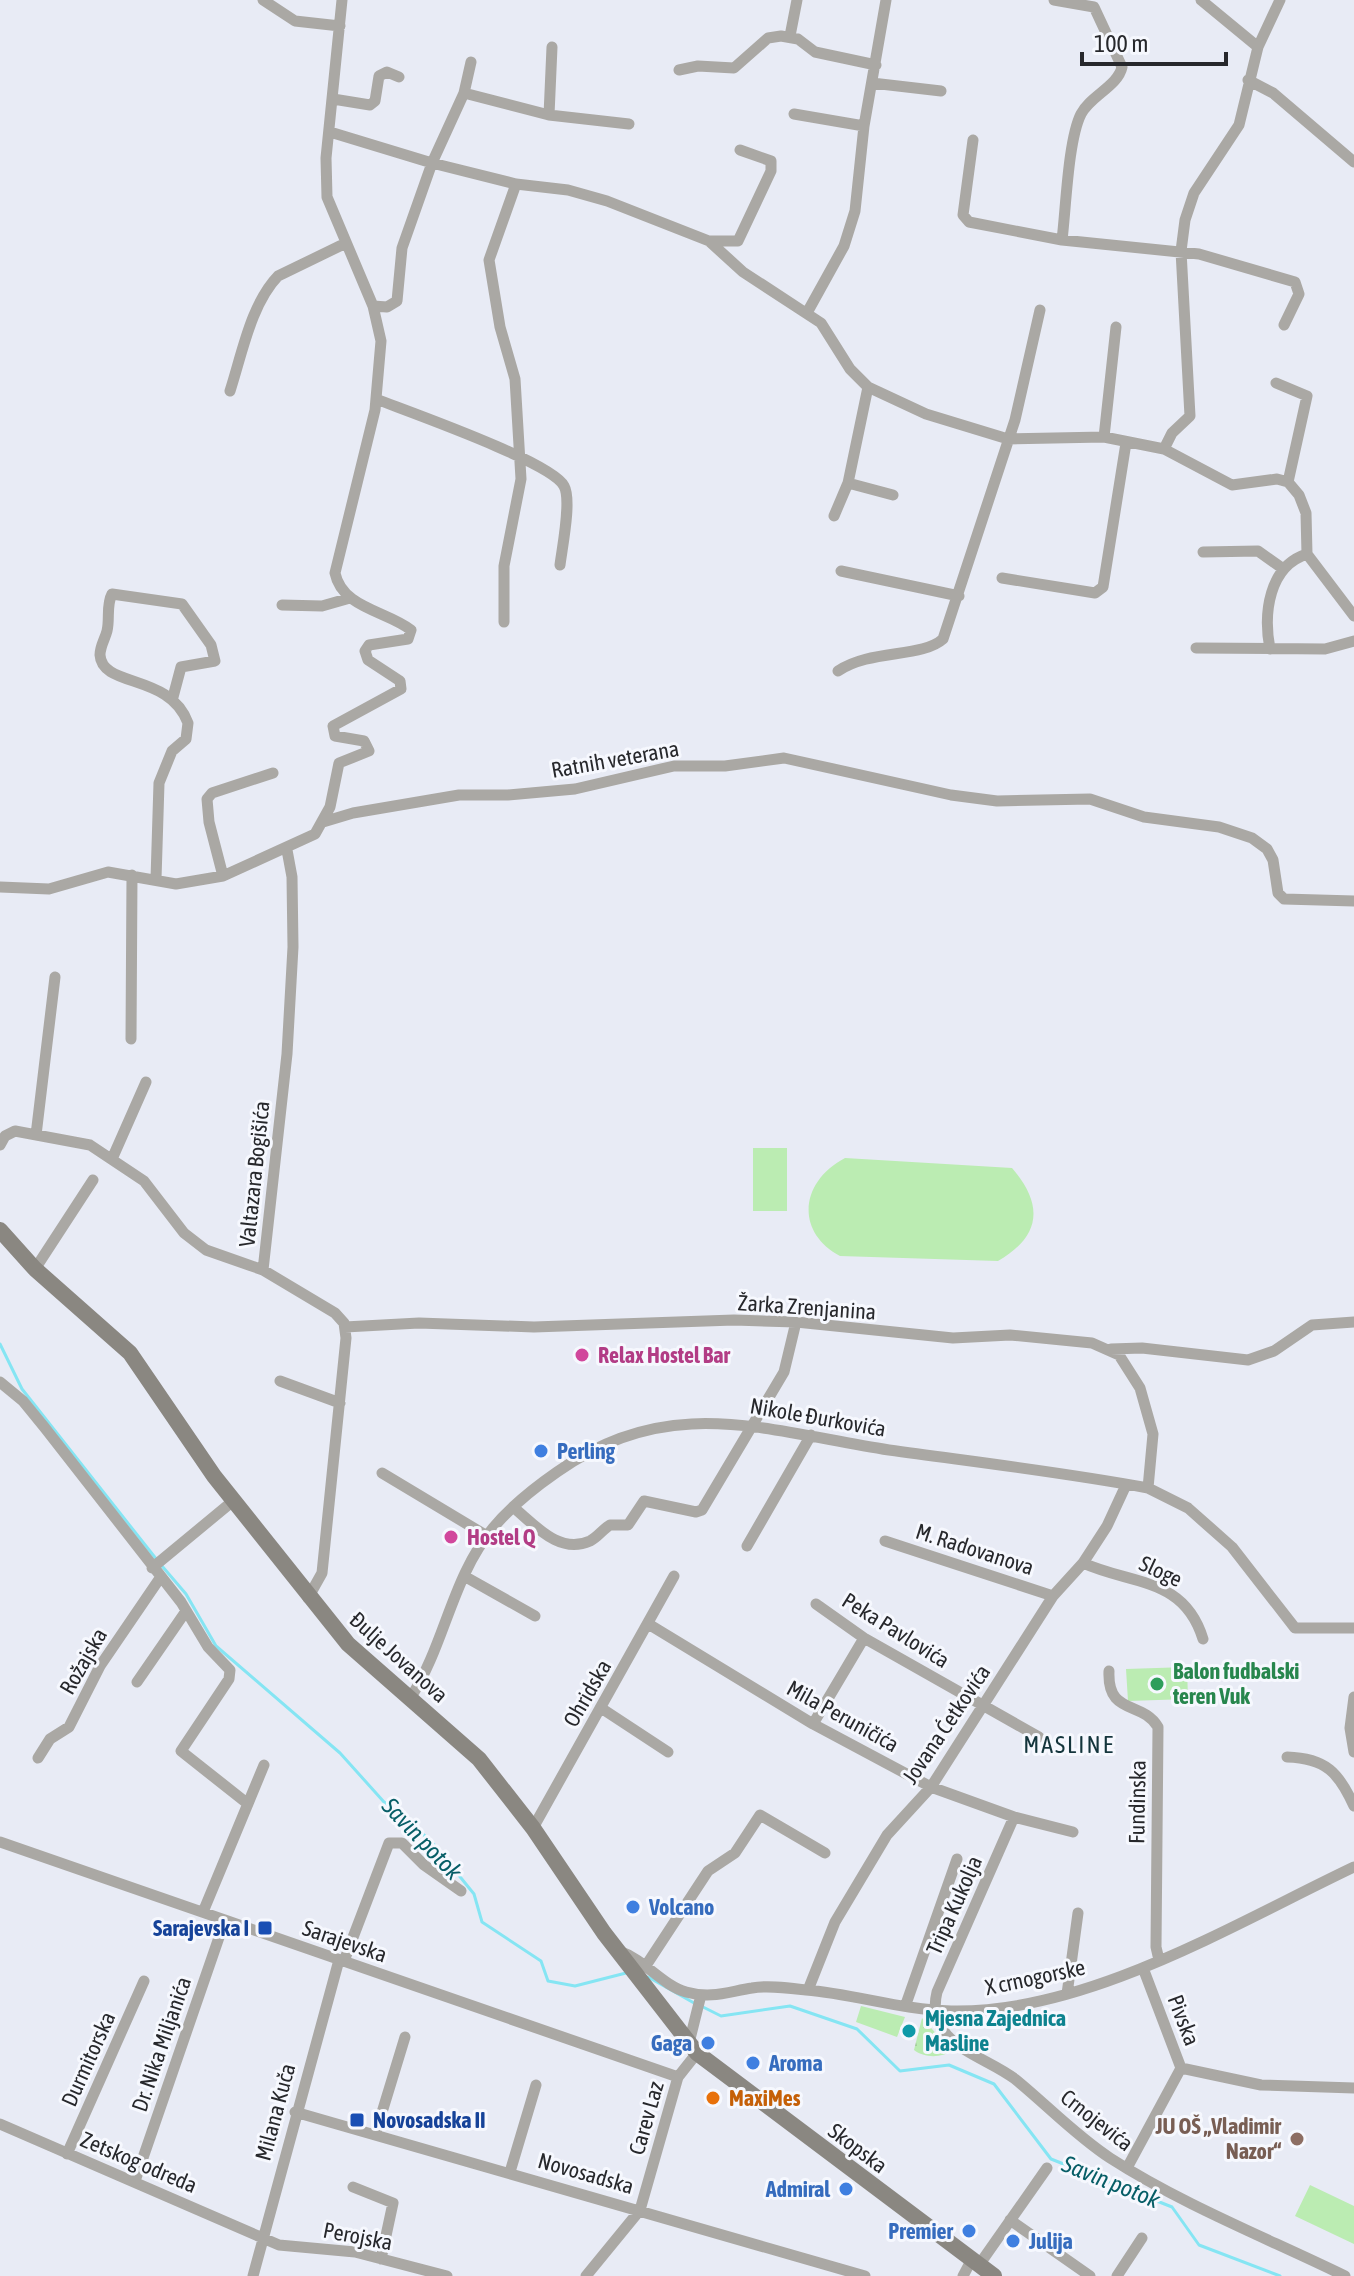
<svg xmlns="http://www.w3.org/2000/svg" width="1354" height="2276" font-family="'Asap Condensed',sans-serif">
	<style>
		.park { fill: url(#park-crowns) }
		.garden { fill: #bbecb2 }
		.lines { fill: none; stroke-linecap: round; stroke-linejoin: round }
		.stream { stroke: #85e5f3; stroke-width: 3 }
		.street { stroke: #aaa8a4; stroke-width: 11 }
		.secondary { stroke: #8a8781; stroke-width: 16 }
		.hotel-dot { fill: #d1479c; stroke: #f6f8fe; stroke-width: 3 }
		.shop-dot { fill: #3f7fe0; stroke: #f6f8fe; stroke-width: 3 }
		.leisure-dot { fill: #2e9e5b; stroke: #f6f8fe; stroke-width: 3 }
		.transit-dot { fill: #1a4fb4; stroke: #f6f8fe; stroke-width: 3 }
		.culture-dot { fill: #0f9aa8; stroke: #f6f8fe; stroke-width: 3 }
		.food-dot { fill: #e8710a; stroke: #f6f8fe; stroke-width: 3 }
		.education-dot { fill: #8d6e63; stroke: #f6f8fe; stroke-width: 3 }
		.labels { text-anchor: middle; stroke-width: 6; stroke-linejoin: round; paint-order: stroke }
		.street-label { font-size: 22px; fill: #27282c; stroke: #f6f8fe }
		.hotel-label { font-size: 22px; font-weight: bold; fill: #b23c85; stroke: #f6f8fe; text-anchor: start }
		.shop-label { font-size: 22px; font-weight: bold; fill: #366cbe; stroke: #f6f8fe; text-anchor: start }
		.leisure-label { font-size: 22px; font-weight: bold; fill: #27864d; stroke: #f6f8fe; text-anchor: start }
		.transit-label { font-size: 22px; font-weight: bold; fill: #164399; stroke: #f6f8fe; text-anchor: end }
		.culture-label { font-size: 22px; font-weight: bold; fill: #0d838f; stroke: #f6f8fe; text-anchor: start }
		.food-label { font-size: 22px; font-weight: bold; fill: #c56008; stroke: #f6f8fe; text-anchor: start }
		.education-label { font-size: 22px; font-weight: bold; fill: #785e54; stroke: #f6f8fe; text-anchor: end }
		.neighbourhood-label { font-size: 24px; letter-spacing: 2px; fill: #14353c; stroke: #f6f8fe }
		.water-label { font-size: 24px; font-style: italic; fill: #075e67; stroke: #f6f8fe }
	</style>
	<defs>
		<pattern id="park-crowns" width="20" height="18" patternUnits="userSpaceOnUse" patternTransform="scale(2)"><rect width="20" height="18" fill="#bbecb2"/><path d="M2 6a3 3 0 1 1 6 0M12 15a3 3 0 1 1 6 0" fill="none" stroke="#a1ca99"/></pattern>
	</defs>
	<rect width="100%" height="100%" fill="#e8ebf5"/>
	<!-- park -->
	<path class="park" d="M 922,2018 L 952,2051 C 941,2058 924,2058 914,2050 Z"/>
	<!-- garden -->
	<path class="garden" d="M 753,1148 L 787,1148 L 787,1211 L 753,1211 Z
		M 845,1158 L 1012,1168 C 1044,1205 1041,1236 998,1261 L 840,1256 C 794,1231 801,1181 845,1158 Z
		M 1187,1667 L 1188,1699 L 1128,1701 L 1126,1669 Z
		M 861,2006 L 905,2017 L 897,2037 L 856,2022 Z
		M 1310,2185 L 1354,2206 L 1354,2244 L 1295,2216 Z"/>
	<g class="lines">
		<!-- stream -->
		<path class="stream" d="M 0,1344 L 22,1389 L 157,1560
			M 162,1566 L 186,1594 L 216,1646 L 340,1753 L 384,1802 L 431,1841 L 474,1894 L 482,1922 L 541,1961 L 548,1981 L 575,1986 L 626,1973
			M 648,1977 L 694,2003
			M 701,2006 L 721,2016 L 790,2006 L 857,2029 L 900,2071 L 949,2065 L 994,2084 L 1051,2159 L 1172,2207 L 1199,2245 L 1280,2276"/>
		<!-- street -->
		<path class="street" d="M 263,0 L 295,21 L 340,26
			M 1054,0 L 1094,7 L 1122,67 C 1118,86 1090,96 1081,114 C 1068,140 1066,208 1062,240
			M 1201,0 L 1258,47
			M 790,36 L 797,0
			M 679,70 L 698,66 L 734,68 L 768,38 L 781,36 L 798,39 L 815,52 L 876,65
			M 1248,80 L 1273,93 L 1354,162
			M 872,83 L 941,91
			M 464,93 L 549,115 L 552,47
			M 333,99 L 370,105 L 375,101 L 379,76 L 387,72 L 399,77
			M 794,114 L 864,126
			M 549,115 L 629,124
			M 330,132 L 432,163 L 516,184 L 568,190 L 607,201 L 709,241 L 743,272 L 821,323 L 850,369 L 868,387 L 926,414 L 1008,439 L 1104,437 L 1164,449 L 1232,485 L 1277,479 L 1288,482 L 1299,495 L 1306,513 L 1307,554 L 1354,616
			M 973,140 L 963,215 L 969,222 L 1062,240 L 1199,254 L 1295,282 L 1299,294 L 1284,325
			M 709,241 L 738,241 L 771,171 L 771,161 L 740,150
			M 373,306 L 387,307 L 397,301 L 402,248 L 432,163 L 464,93 L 471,62
			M 808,311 L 844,246 L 855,211 L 864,126 L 886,0
			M 1276,383 L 1307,396 L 1288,482
			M 230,391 C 242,354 251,304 278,276 L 346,243
			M 376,399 C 409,412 552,462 564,486 C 572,500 562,548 560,565
			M 1104,437 L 1116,327
			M 1164,449 L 1172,433 L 1190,416 L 1181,251 L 1185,220 L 1194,193 L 1239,125 L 1258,47 L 1280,0
			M 848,483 L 893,495
			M 834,516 L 848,483 L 868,387
			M 1203,552 L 1258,551 L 1282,568
			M 841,571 L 959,596
			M 1002,578 L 1095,593 L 1103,587 L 1126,443
			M 282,605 L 322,606 L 350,598
			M 504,622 L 504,566 L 521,479 L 515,379 L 500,327 L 489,260 L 516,184
			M 1196,648 L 1325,649 L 1354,641
			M 1270,649 C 1263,613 1269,566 1307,554
			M 838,671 C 870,649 922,658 943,639 L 1015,420 L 1040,310
			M 323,822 L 353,813 L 459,795 L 508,795 L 575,789 L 674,766 L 725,766 L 784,758 L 951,795 L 997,801 L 1090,799 L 1144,817 L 1219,827 L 1252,838 L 1267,849 L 1273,860 L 1278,893 L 1284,899 L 1354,901
			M 223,876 L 209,822 L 207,799 L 212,793 L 273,773
			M 156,879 L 159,783 L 172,751 L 186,739 L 188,723 C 170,673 102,688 100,655 C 100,646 105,639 107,631 C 110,619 106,605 112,594 L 182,604 L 211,645 L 215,661 L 181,667 L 173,697
			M 0,887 L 49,889 L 108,872 L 176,884 L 223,876 L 315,834 L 330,807 L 339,763 L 369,751 L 364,741 L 335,736 L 333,726 L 401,689 L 400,681 L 368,660 L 365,651 L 369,645 L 408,639 L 411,630 C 387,611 342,608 335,573 L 375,410 L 381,341 L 373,306 L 327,197 L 326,158 L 342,0
			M 131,1039 L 132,875
			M 36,1135 L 55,977
			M 0,1145 L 5,1136 L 15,1131 L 90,1145 L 144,1181 L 184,1233 L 206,1250 L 263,1270 L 335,1313 L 344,1323 L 346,1338 L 322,1573 L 308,1598
			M 112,1159 L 146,1082
			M 35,1269 L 93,1180
			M 263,1270 L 287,1054 L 293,947 L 292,877 L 287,850
			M 345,1327 L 419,1323 L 534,1327 L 734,1320 L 796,1322 L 953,1338 L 1010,1335 L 1092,1343 L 1119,1355 L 1140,1388 L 1153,1434 L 1148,1488
			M 1111,1349 L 1142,1348 L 1248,1360 L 1274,1351 L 1312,1325 L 1354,1322
			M 280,1381 L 340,1403
			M 0,1382 L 23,1401 L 45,1428 L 181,1602 L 208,1647 L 230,1670 L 229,1679 L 181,1751 L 248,1804
			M 382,1473 L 487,1536
			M 513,1507 C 535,1525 559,1555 590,1541 C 598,1537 603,1529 610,1525 L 628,1525 L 644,1501 L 696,1512 L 702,1510 L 784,1372 L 796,1322
			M 885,1541 L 1053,1596
			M 747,1546 L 811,1435
			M 1083,1563 C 1132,1585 1184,1577 1203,1639
			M 152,1568 L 233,1501
			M 464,1576 L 535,1616
			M 816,1604 L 864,1638 L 1039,1737
			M 650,1625 L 813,1724 L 931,1787 L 1014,1817 L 1073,1832
			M 1109,1671 C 1107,1716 1142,1700 1158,1727 L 1156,1947 L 1159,1960
			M 137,1682 L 186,1611
			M 411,1697 C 445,1644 452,1577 493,1528 C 511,1506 534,1488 557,1472 C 669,1392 766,1431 889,1450 C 975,1462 1062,1472 1148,1488 L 1188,1508 L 1232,1547 L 1295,1628 L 1354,1628
			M 1354,1697 L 1350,1728 L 1354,1752
			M 601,1708 L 668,1752
			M 813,1724 L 864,1638
			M 1287,1757 C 1326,1758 1339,1773 1354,1806
			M 38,1758 L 50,1739 L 69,1727 L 100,1666 L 160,1578
			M 1014,1817 L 937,1992 C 924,2044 984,2055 1015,2079 C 1047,2105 1075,2135 1110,2158 C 1183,2205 1267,2238 1345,2276
			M 533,1828 L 674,1576
			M 0,1842 L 678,2077
			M 203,1912 L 264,1765
			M 619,1951 C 645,1960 662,1985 686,1992 C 711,1999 727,1992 752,1988 C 768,1985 789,1988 806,1990 C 854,1994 903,2010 951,2011 C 1086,2014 1234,1924 1354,1867
			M 344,1961 L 389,1843 L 402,1843 L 424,1865 L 461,1891
			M 647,1964 L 708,1871 L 735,1853 L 760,1815 L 825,1853
			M 808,1990 L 835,1922 L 887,1835 L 931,1787 L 1053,1596 L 1083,1563 L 1107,1526 L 1126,1485
			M 1067,1994 L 1078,1913
			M 906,2004 L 957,1859
			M 689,2043 L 701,1995
			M 1181,2068 L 1261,2085 L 1354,2088
			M 295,2112 L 865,2276
			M 0,2124 L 279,2245 L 355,2252 L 447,2276
			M 376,2132 L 405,2037
			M 67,2154 L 144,1981
			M 1127,2168 L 1181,2068 L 1143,1968
			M 510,2172 L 536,2085
			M 135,2181 L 225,1920
			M 353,2187 L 393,2203 L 381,2259
			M 1010,2220 L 1090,2276
			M 979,2265 L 1047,2168
			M 253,2276 L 339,1960
			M 586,2276 L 640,2210 L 678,2077 L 697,2053
			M 963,2276 L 972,2259
			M 1117,2276 L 1142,2238"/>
		<!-- secondary -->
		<path class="secondary" d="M 0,1230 L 35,1269 L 130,1353 L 214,1476 L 348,1644 L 479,1759 L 533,1828 L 604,1933 L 697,2053 L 994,2276"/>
	</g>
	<!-- markers -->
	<g class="hotel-dot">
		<circle cx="582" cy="1355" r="8"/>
		<circle cx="451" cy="1537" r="8"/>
	</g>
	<g class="shop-dot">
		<circle cx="541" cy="1451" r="8"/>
		<circle cx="633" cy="1907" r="8"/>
		<circle cx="708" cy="2043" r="8"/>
		<circle cx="753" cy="2063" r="8"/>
		<circle cx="846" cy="2189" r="8"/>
		<circle cx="969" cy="2231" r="8"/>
		<circle cx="1013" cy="2241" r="8"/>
	</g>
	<circle class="leisure-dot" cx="1157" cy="1684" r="8"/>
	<g class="transit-dot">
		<rect x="257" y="1920" width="16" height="16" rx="4"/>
		<rect x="349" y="2112" width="16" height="16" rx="4"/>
	</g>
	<circle class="culture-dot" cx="909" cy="2031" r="8"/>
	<circle class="food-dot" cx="713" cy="2098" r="8"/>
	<circle class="education-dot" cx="1297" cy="2139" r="8"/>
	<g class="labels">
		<!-- street labels -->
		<g class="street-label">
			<text transform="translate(615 759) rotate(-10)" y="8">Ratnih veterana</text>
			<text transform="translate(254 1174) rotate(-84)" y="8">Valtazara Bogišića</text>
			<text transform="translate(807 1307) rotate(4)" y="8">Žarka Zrenjanina</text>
			<text transform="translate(818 1417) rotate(10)" y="8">Nikole Đurkovića</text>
			<text transform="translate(975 1549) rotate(18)" y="8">M. Radovanova</text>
			<text transform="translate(1161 1571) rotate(25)" y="8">Sloge</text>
			<text transform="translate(896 1630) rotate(32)" y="8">Peka Pavlovića</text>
			<text transform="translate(399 1657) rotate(42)" y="8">Đulje Jovanova</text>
			<text transform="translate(83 1661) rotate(-60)" y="8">Rožajska</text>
			<text transform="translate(587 1693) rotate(-60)" y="8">Ohridska</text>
			<text transform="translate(843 1716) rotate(29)" y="8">Mila Peruničića</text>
			<text transform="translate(946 1724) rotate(-56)" y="8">Jovana Ćetkovića</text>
			<text transform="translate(1137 1802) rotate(-89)" y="8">Fundinska</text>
			<text transform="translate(954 1905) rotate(-66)" y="8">Tripa Kukolja</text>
			<text transform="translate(345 1941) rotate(19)" y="8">Sarajevska</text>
			<text transform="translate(1035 1977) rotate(-12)" y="8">X crnogorske</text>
			<text transform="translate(1184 2020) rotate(69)" y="8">Pivska</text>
			<text transform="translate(161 2044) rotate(-71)" y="8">Dr. Nika Miljanića</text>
			<text transform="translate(88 2059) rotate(-66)" y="8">Durmitorska</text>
			<text transform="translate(275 2112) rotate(-75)" y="8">Milana Kuča</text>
			<text transform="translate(646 2118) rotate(-74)" y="8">Carev Laz</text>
			<text transform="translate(1097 2120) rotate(38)" y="8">Crnojevića</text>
			<text transform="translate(858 2148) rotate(37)" y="8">Skopska</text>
			<text transform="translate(139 2162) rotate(23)" y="8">Zetskog odreda</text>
			<text transform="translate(586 2173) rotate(16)" y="8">Novosadska</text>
			<text transform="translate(358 2236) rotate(11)" y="8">Perojska</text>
		</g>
		<!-- hotel labels -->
		<g class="hotel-label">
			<text x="598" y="1363">Relax Hostel Bar</text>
			<text x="467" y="1545">Hostel Q</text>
		</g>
		<!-- shop labels -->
		<g class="shop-label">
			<text x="557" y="1459">Perling</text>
			<text x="649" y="1915">Volcano</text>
			<text x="692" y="2051" text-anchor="end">Gaga</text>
			<text x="769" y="2071">Aroma</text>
			<text x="830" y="2197" text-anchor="end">Admiral</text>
			<text x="953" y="2239" text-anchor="end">Premier</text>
			<text x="1029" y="2249">Julija</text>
		</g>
		<!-- leisure labels -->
		<g class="leisure-label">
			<text x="1173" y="1679">Balon fudbalski<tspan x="1173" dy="25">teren Vuk</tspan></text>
		</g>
		<!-- transit labels -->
		<g class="transit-label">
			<text x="249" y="1936">Sarajevska I</text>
			<text x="373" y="2128" text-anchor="start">Novosadska II</text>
		</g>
		<!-- culture labels -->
		<g class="culture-label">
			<text x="925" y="2026">Mjesna Zajednica<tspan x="925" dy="25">Masline</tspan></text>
		</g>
		<!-- food labels -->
		<g class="food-label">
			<text x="729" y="2106">MaxiMes</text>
		</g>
		<!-- education labels -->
		<g class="education-label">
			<text x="1281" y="2134">JU OŠ „Vladimir<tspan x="1281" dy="25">Nazor“</tspan></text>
		</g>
		<!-- neighbourhood labels -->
		<g class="neighbourhood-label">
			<text x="1069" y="1753">MASLINE</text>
		</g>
		<!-- water labels -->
		<g class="water-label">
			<text transform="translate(422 1839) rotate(46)" y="8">Savin potok</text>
			<text transform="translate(1111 2182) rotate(22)" y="8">Savin potok</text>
		</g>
	</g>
	<!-- scale -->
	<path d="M1082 52v12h144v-12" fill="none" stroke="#27282c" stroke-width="4"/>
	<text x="1094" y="52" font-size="24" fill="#27282c" stroke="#f6f8fe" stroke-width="6" paint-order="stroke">100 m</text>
</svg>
